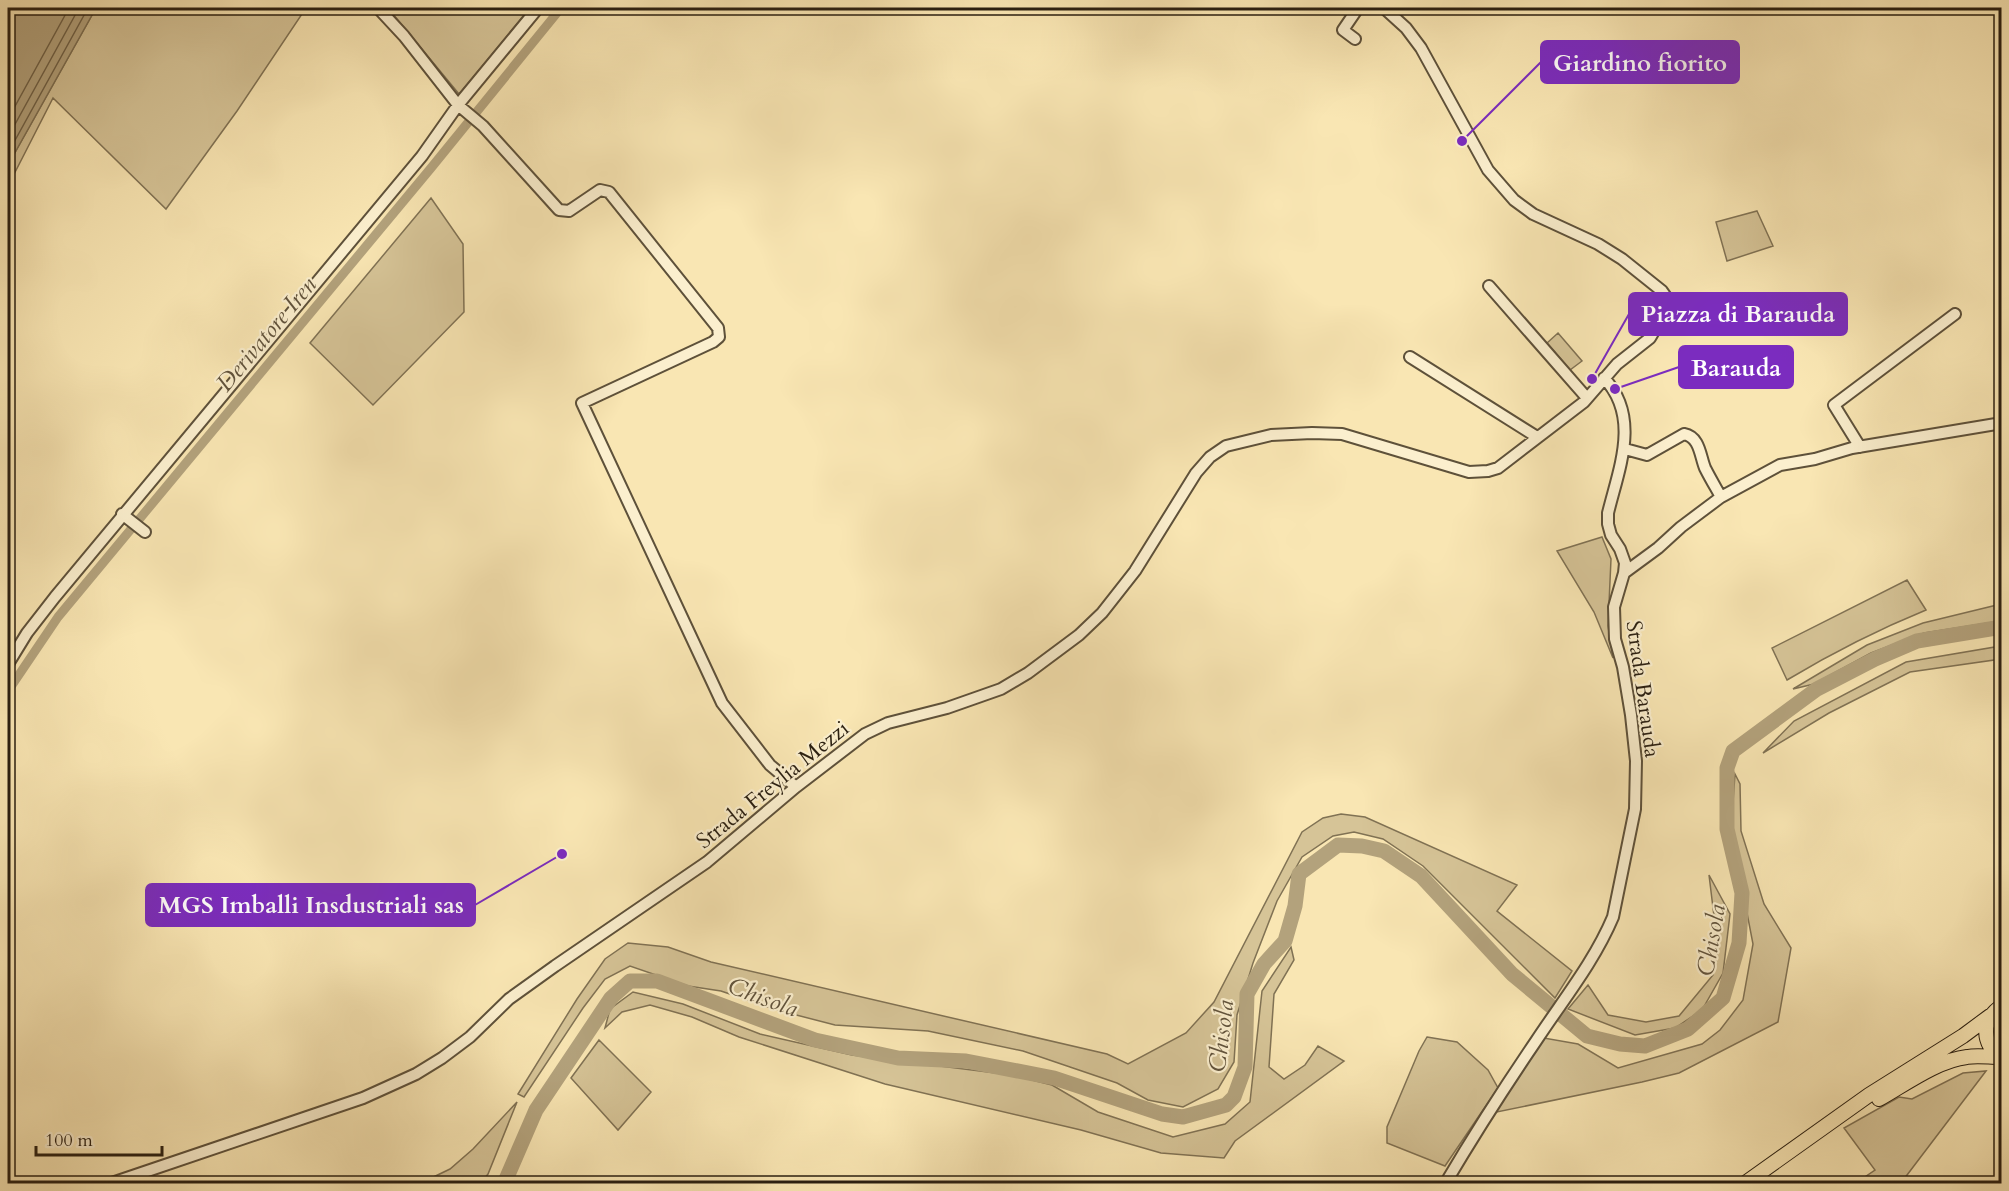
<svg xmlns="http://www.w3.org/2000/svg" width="2009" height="1191" font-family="Cardo,serif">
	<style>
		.green { fill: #d6c497; stroke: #807254; stroke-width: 1.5 }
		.water { fill: #b3a27c; stroke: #7c6e51; stroke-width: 1.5 }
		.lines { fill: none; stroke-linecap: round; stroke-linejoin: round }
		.shore { stroke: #6e6046; stroke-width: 1.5 }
		.canal { stroke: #b3a27c; stroke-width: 9 }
		.river { stroke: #b3a27c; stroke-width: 15 }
		.minor-casing { stroke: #5e513a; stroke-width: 14 }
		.major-casing { stroke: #2a1f11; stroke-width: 16 }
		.minor { stroke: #fbefce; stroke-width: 10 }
		.major { stroke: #f9e6b3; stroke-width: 14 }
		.labels { text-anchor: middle; stroke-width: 4.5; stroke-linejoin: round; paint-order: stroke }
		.street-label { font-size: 22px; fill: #2a1f11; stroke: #fbefce }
		.water-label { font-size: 24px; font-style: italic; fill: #61533c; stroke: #fbefce }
		.leader { fill: none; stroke: #7b2cbf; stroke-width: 2 }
		.callout-dot { fill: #7b2cbf; stroke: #fbefce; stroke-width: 2 }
		.callout { fill: #7b2cbf; stroke: #7b2cbf; stroke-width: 2 }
		.callout-label { font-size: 24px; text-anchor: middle; font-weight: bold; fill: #fff }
	</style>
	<rect width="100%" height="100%" fill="#f9e6b3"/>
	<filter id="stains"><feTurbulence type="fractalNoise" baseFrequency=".00333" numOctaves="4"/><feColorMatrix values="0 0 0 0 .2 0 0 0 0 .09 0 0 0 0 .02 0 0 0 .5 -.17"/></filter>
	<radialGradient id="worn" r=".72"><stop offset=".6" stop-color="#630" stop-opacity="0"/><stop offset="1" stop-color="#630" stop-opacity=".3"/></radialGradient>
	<!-- green -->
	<path class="green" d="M 96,8 L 306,8 L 237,111 L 166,209 L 53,98 L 8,186 L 8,165 Z
		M 388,8 L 530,8 L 459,94 Z
		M 431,198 L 463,244 L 464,312 L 373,405 L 310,343 Z
		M 1757,211 L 1773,246 L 1727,261 L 1716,222 Z
		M 1558,333 L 1582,361 L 1570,370 L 1547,343 Z
		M 1602,537 L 1611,559 L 1608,626 L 1613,658 L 1594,612 L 1557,551 Z
		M 1907,580 L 1926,610 C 1877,630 1832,653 1787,680 L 1772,648 Z
		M 2001,604 L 2001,621 L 1924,633 L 1871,653 L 1814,684 L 1793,689 L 1867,645 L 1923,623 Z
		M 2001,646 L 2001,659 L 1910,672 L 1829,713 L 1763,753 L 1794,721 L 1906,662 Z
		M 1735,774 L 1740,784 L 1741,831 L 1764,904 L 1791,948 L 1778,1022 L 1679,1073 L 1642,1082 L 1492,1113 L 1544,1038 L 1578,1044 L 1618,1068 L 1702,1044 L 1720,1030 L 1743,1000 L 1753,944 L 1731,830 Z
		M 1341,814 L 1365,817 L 1517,885 L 1497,911 L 1572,971 L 1555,998 L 1423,866 L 1383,839 L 1354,832 L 1333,836 L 1302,857 L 1277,901 L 1253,963 L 1237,1015 L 1234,1062 L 1218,1089 L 1183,1107 L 1148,1100 L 1117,1083 L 1023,1051 L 928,1031 L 835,1025 L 777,1010 L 721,991 L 688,986 L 630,966 L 605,979 L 583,1008 L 524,1097 L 518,1094 L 577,999 L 605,959 L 628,943 L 668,947 L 711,962 L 1107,1054 L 1128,1064 L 1186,1033 L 1214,1002 L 1302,832 L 1323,818 Z
		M 1709,875 L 1730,914 L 1723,973 L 1702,1010 L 1675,1028 L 1635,1035 L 1568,1009 L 1588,985 L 1608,1015 L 1646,1022 L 1679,1016 L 1713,975 L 1718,949 Z
		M 1291,947 L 1294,960 L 1274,994 L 1269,1067 L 1284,1079 L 1305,1065 L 1318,1046 L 1344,1061 L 1235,1141 L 1224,1158 L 1161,1153 L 1081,1130 L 885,1084 L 739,1037 L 692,1017 L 650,1005 L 622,1012 L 605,1028 L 610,1009 L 633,992 L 683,1004 L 760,1034 L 852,1055 L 1012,1075 L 1052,1085 L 1098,1112 L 1173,1137 L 1225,1124 L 1250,1102 L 1262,991 Z
		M 2001,1014 L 2001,1050 C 1991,1037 1990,1027 2001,1014 Z
		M 1427,1037 L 1457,1042 L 1488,1070 L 1498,1088 L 1445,1166 L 1387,1143 L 1387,1127 L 1419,1051 Z
		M 599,1040 L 651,1092 L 618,1130 L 571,1078 Z
		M 1986,1071 L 1904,1179 L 1908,1183 L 1856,1183 L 1875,1170 L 1844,1128 L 1899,1097 L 1912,1099 L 1963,1073 Z
		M 517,1102 L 488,1174 L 481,1183 L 421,1183 L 450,1169 L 473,1149 Z"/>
	<!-- water -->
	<path class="water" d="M 8,8 L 96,8 L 8,165 Z"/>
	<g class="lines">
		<!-- shore -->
		<path class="shore" d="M 8,119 L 69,8
			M 8,137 L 79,8
			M 8,153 L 88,8"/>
		<!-- canal -->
		<path class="canal" d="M 8,691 L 58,617 L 431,168 L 561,8"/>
		<!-- river -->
		<path class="river" d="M 504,1184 L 536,1110 L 611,998 L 630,981 L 657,981 L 815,1040 L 898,1058 L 966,1061 L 1054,1078 L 1162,1114 L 1183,1117 L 1226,1105 L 1234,1097 L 1245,1067 L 1247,994 L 1264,964 L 1285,941 L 1295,906 L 1299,874 L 1338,845 L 1362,846 L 1384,851 L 1421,876 L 1512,974 L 1587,1036 L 1620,1044 L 1645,1046 L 1688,1029 L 1723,998 L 1739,943 L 1742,893 L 1727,829 L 1727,768 L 1733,751 L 1817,689 L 1875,659 L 1917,641 L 2002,627"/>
		<defs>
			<path id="minor" d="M 378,8 L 404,36 L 458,105 L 483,126 L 559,210 L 569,211 L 600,190 L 609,192 L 718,328 L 719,337 L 713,342 L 582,403 L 722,703 L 770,765 L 796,787
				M 1355,39 L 1343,30 L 1358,8
				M 1489,286 L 1587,398
				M 1410,357 L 1537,437
				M 1860,447 L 1834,405 L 1955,314
				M 1625,449 L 1647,455 L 1684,434 C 1700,437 1700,456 1705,468 C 1710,478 1716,488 1721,497
				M 122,514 L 145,532
				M 1624,573 L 1658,548 L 1681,527 L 1721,497 L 1780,465 L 1815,459 L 1852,448 L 2002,423
				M 8,664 L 27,633 L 55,597 L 422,156 L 458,105 L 538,8
				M 109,1184 L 363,1098 L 416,1074 L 442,1058 L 470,1037 L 509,999 L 555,966 L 707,862 L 796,787 L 865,734 L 888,723 L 947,708 L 1001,689 L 1028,673 L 1079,635 L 1102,613 L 1135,571 L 1196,473 L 1210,457 L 1226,446 L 1271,435 L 1312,433 L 1342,434 L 1469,472 L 1488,471 L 1498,468 L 1584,402 L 1617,364 L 1650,338 L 1666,311 L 1669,301 L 1662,291 L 1622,259 L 1598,244 L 1533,214 L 1514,200 L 1488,170 L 1421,48 L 1406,28 L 1384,8
				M 1445,1184 C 1474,1135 1504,1088 1536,1041 C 1563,1000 1594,962 1613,917 L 1635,809 L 1636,761 L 1631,715 L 1623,667 L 1615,639 L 1614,607 L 1624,573 L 1625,563 L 1620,549 L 1611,535 L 1608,524 L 1608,513 C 1619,468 1641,417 1604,378"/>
			<path id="major" d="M 2002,1006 C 1981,1019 1981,1045 2002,1058
				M 1879,1099 C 1904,1085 1938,1060 1967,1057 C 1977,1055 1989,1057 1999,1057
				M 1744,1184 L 1869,1095 L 1963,1036 L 1990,1016"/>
		</defs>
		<!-- minor casing -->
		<use href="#minor" class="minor-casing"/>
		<!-- major casing -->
		<use href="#major" class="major-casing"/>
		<!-- minor -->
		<use href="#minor" class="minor"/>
		<!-- major -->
		<use href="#major" class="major"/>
	</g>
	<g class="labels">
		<!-- street labels -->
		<g class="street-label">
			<text transform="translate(1644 689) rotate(82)" y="8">Strada Barauda</text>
			<text transform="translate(772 784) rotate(-39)" y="8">Strada Freylia Mezzi</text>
		</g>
		<!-- water labels -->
		<g class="water-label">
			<text transform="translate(266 334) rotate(-50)" y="8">Derivatore Iren</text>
			<text transform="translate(1711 940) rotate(-80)" y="8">Chisola</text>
			<text transform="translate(763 997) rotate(20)" y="8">Chisola</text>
			<text transform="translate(1221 1036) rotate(-83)" y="8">Chisola</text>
		</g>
	</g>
	<!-- callouts -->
	<path class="leader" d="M1462 141L1541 62M1592 379L1629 314M1615 389L1679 367M562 854L475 905"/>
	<g class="callout-dot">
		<circle cx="1462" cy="141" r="6"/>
		<circle cx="1592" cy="379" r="6"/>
		<circle cx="1615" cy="389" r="6"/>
		<circle cx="562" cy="854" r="6"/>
	</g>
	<g class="callout">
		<rect x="1541" y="41" width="198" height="42" rx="6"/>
		<rect x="1629" y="293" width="218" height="42" rx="6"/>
		<rect x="1679" y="346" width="114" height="42" rx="6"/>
		<rect x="146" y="884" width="329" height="42" rx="6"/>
	</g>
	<g class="callout-label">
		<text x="1640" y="71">Giardino fiorito</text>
		<text x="1738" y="322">Piazza di Barauda</text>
		<text x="1736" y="376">Barauda</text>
		<text x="311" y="913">MGS Imballi Insdustriali sas</text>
	</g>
	<!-- margin -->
	<rect width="2009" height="1191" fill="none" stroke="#f9e6b3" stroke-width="30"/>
	<rect x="9" y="9" width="1991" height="1173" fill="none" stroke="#2a1f11" stroke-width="3"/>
	<rect x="15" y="15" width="1979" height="1161" fill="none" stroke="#2a1f11" stroke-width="1.5"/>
	<!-- scale -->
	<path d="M36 1146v9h126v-9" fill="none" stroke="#2a1f11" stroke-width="3"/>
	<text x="45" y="1146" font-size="18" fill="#2a1f11" stroke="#fbefce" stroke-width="4.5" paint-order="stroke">100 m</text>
	<rect width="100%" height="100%" filter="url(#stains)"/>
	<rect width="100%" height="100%" fill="url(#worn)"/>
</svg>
